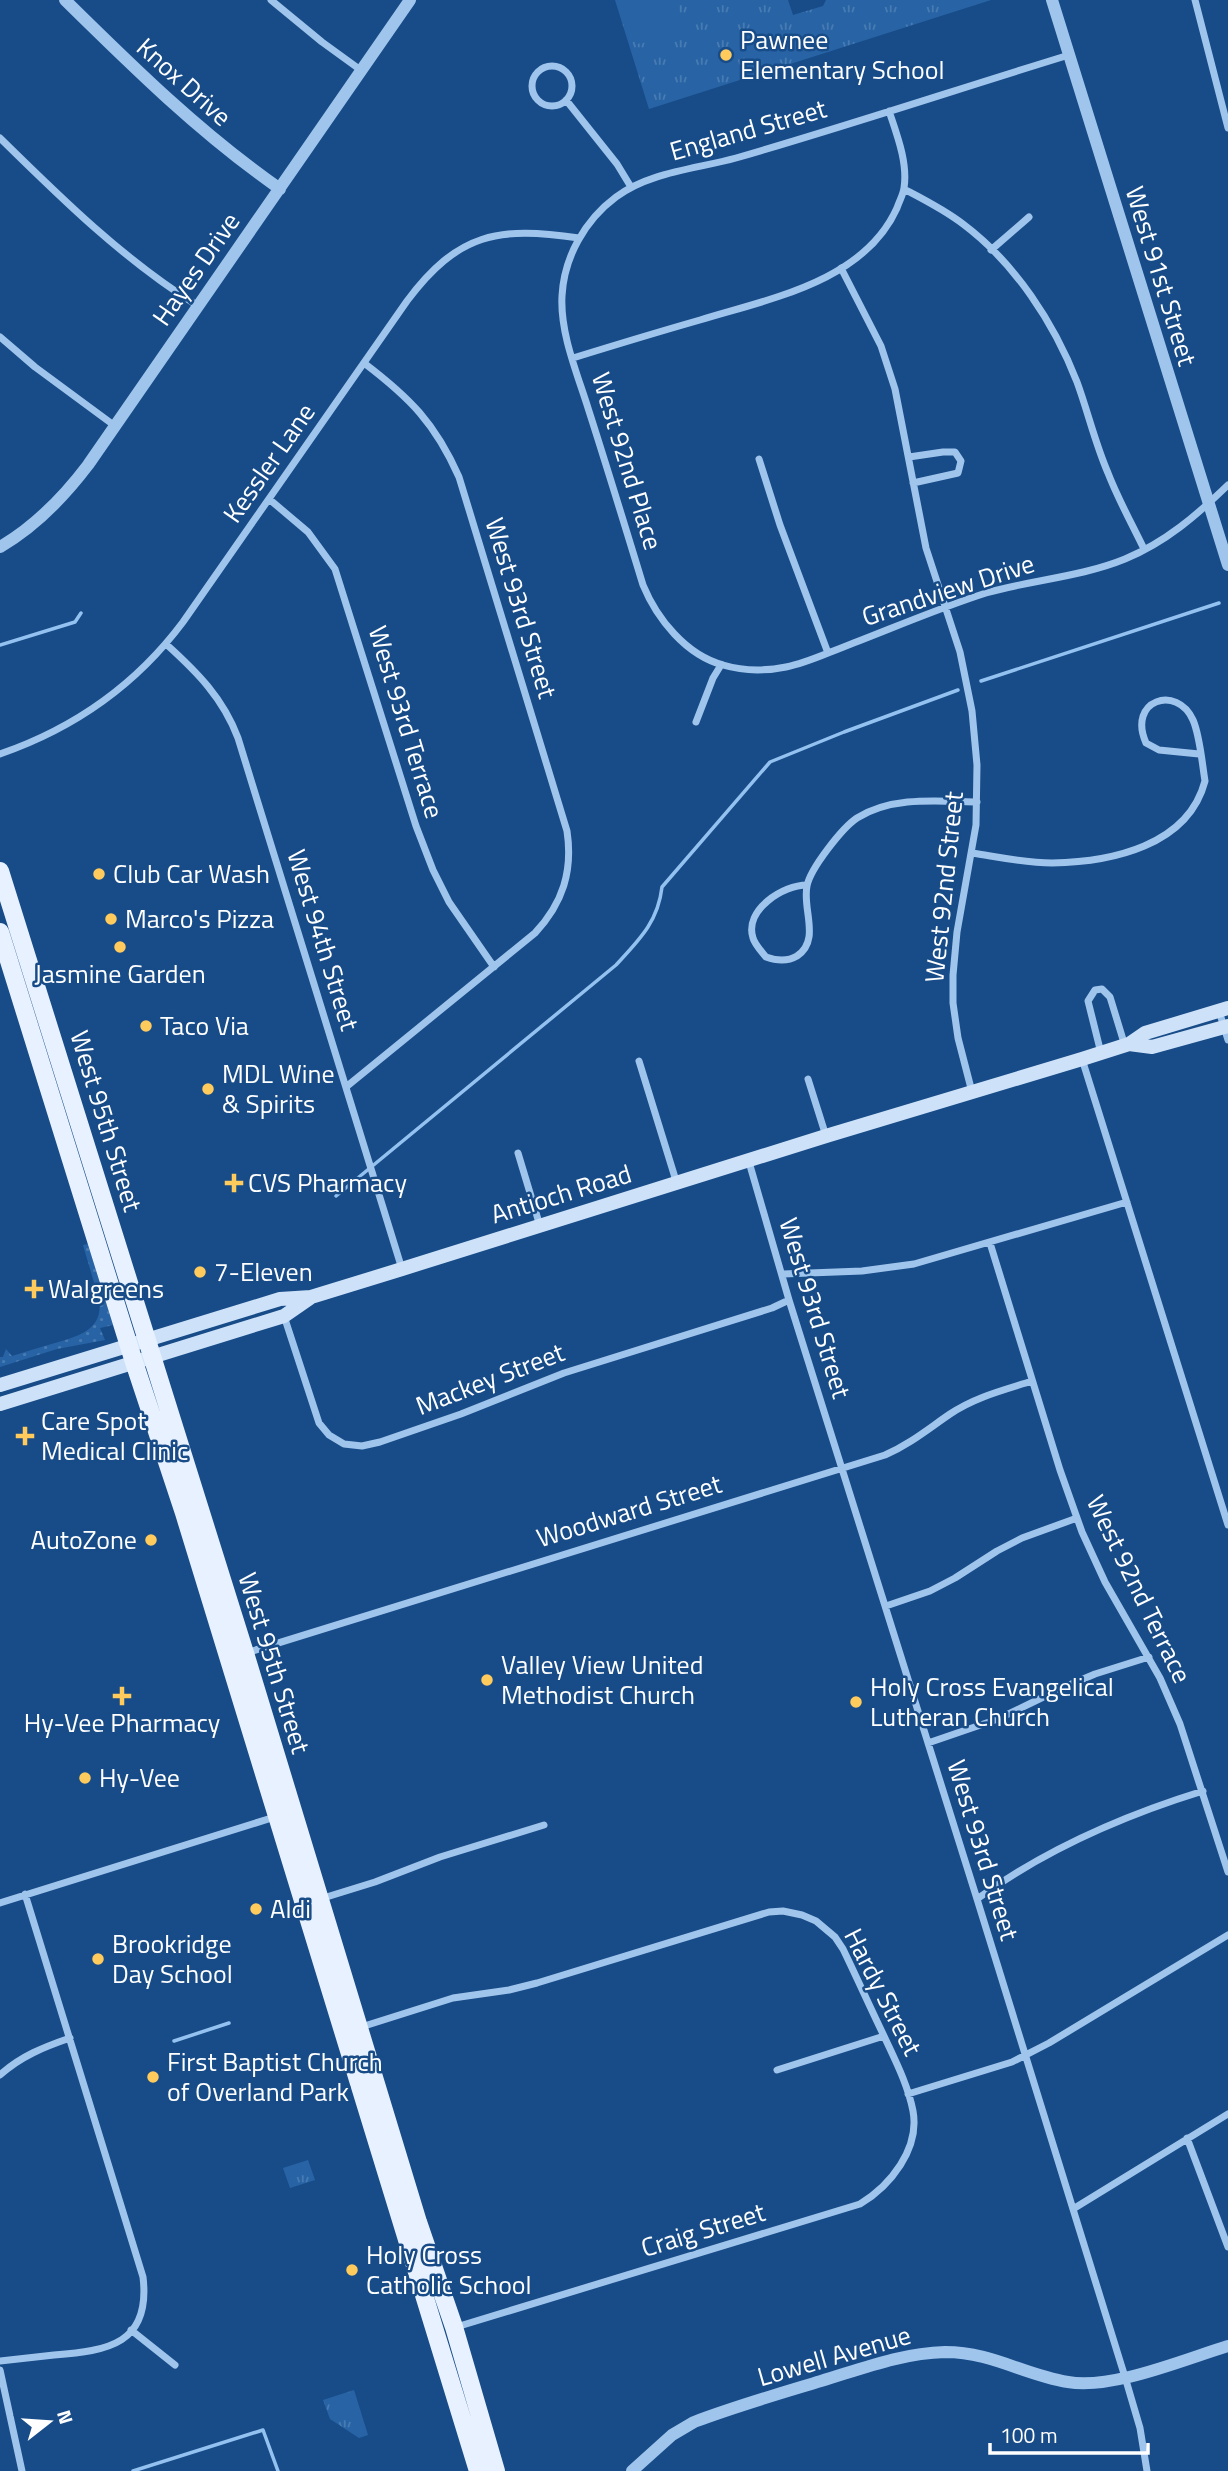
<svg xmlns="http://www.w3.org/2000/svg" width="1228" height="2471" font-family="'Titillium Web',sans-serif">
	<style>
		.grass { fill: url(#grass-dots) }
		.park { fill: url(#park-tufts) }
		.pitch { fill: #2864a5 }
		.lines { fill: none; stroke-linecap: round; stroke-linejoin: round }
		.stream { stroke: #93c1f0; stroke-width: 3.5 }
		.minor { stroke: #a0c5ed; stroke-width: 7 }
		.tertiary { stroke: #a0c5ed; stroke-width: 12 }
		.secondary { stroke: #cde2f9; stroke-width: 14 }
		.primary { stroke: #e7f1ff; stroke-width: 18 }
		.poi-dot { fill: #ffcb5d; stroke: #184c88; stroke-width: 2.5 }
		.labels { text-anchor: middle; stroke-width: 5; stroke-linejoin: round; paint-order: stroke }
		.poi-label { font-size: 26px; fill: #fff; stroke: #184c88; text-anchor: start }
		.street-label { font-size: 26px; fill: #fff; stroke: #184c88 }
	</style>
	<defs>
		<pattern id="grass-dots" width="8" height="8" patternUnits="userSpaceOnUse" patternTransform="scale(1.75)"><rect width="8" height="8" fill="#2864a5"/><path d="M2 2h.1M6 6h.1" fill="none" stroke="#487bb2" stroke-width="1.8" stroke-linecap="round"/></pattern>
		<pattern id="park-tufts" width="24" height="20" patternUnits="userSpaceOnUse" patternTransform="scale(1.75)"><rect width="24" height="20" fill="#2864a5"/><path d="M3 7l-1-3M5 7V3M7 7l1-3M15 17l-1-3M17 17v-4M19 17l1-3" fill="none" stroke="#487bb2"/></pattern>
	</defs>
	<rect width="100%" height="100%" fill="#184c88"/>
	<!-- grass -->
	<path class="grass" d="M 88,1244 L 101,1287 L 96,1289 L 83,1245 Z
		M 102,1290 L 113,1325 L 100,1328 L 105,1340 L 57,1349 L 0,1367 L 0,1357 L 3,1357 L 6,1349 L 12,1356 C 26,1352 40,1347 55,1343 C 83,1335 108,1327 97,1291 Z"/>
	<!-- park -->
	<path class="park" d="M 615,0 L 788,0 L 793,15 L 823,6 L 826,0 L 991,0 L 649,109 Z
		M 308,2160 L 315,2180 L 290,2188 L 283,2168 Z
		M 354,2390 L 368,2435 L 359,2438 L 330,2419 L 323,2400 Z"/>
	<!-- pitch -->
	<path class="pitch" d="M 622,0 L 677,0 L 679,22 C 666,37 655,42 636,44 Z"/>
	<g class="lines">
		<!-- stream -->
		<path class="stream" d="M 0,645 L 75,622 L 81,613
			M 981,681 L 1219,603
			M 336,1196 L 616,965 C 639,940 658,922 662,887 L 770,762 L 844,732 L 958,690
			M 174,2041 L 229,2023
			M 133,2471 L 263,2430 L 278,2471"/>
		<!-- minor -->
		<path class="minor" d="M 271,0 L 322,42 L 362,71
			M 1195,0 L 1228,128
			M 1069,55 C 958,89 847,126 736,158 C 696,169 649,172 616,197 C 585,220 564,257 562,296 C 560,333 577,373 588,408 C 607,467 625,526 643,585 C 657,619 686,655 723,665 C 743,671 766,671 786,667 C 807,663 827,653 846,646 C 893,628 939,608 986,593 C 1031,580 1081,577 1125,559 C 1166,542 1197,515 1228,485
			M532 86a20 20 0 1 1 40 0a20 20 0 1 1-40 0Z
			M 566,100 L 617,164 L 631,187
			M 0,138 C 62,199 124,260 198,306
			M 904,189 C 925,200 945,210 963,224 C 1015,263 1054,323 1077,382 C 1088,412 1095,443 1108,473 C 1118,499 1132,524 1144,549
			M 991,250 L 1029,217
			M 841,268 L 881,346 L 895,389 L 926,548 L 960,652 L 972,711 L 977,765 L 976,825 L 957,932 L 953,975 L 953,1003 L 958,1038 L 972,1092
			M 0,337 L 35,367 L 115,426
			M 573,358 C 615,345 658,332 700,320 C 768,299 864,282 897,208 C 899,202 903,195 904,188 C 908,163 897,135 889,111
			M 909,457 L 943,452 L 955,452 L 961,461 L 958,473 L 913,483
			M 759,459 L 780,525 L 828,653
			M 269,499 L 308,532 L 335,569 L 416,826 L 433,870 L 449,902 L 494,967
			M 166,644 C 197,672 223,698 238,738 L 402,1269
			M 696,722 L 713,678 L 721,665
			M 0,754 C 75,728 136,685 183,622 L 407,301 C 458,233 498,226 579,238
			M 972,853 C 998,857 1025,863 1052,863 C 1111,862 1188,846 1205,781 C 1202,763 1200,736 1193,720 C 1177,684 1127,700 1146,743 L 1159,750 L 1199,754
			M 807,885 C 783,885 744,910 753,938 C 755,945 762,952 766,957 C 777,961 787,962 797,956 C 821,940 802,909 807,886 C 810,869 842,828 857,818 C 892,796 937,801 977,802
			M 1219,1011 L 1228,1040
			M 1101,1053 L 1088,1001 L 1095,990 L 1102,989 L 1110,997 L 1125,1046
			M 1082,1059 L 1228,1525
			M 639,1061 L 677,1184
			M 808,1079 L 826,1136
			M 346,1087 L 535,933 C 563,903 573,871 567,831 L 459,477 C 435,423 410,398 364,363
			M 518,1153 L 540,1226
			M 749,1162 L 789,1300 L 977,1899 L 1125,2377 L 1140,2428 L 1147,2471
			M 990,1243 L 1060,1470 L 1082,1532 L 1105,1582 L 1160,1678 L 1180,1724 L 1228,1872
			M 783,1274 L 862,1271 L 914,1264 L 1127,1202
			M 284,1316 L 319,1423 L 329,1435 L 344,1444 L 362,1446 L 380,1442 L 461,1414 L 564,1373 L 772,1308 L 789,1300
			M 886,1606 L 930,1591 L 955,1578 L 997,1551 L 1022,1538 L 1077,1518
			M 246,1653 L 885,1455 C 910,1444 928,1429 950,1414 C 975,1397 1004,1390 1032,1381
			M 928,1743 L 998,1719 L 1062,1688 L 1095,1674 L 1149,1657
			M 320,1899 L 375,1882 L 440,1857 L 544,1825
			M 977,1899 C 1046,1849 1122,1816 1203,1791
			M 0,1903 L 278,1816
			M 358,2028 L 453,1998 L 509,1990 L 537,1983 L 769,1912 L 783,1911 L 802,1915 L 816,1921 L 835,1937 L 843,1949 C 857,1978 870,2007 884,2036 C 895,2060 908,2085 913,2111 C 920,2149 890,2186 860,2204 L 453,2328
			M 777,2070 L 884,2036
			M 0,2075 C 21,2056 44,2047 70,2038
			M 908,2094 L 1012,2062 L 1049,2043 L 1228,1935
			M 1187,2138 L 1228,2247
			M 1073,2209 L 1228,2114
			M 131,2330 L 175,2365
			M 0,2361 C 18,2359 36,2357 54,2355 C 108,2351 151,2344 143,2277 L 25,1894
			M 0,2370 L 22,2471"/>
		<!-- tertiary -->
		<path class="tertiary" d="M 65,0 C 134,68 200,133 280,189
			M 1052,0 L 1228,565
			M 0,547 C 36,526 63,498 88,465 L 410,0
			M 632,2471 L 672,2435 L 694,2422 C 736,2406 778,2394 821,2381 C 861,2369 902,2353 945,2352 C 992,2352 1024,2375 1068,2382 C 1112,2390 1185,2359 1228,2346"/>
		<!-- secondary -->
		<path class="secondary" d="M 1129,1044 L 1152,1047 L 1228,1026
			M 0,1385 L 280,1299 L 311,1297 L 402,1269 L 826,1136 L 1082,1059 L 1129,1044 L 1145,1033 L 1228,1008
			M 0,1404 L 284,1316 L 310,1298"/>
		<!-- primary -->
		<path class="primary" d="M 0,871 L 245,1653 L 418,2222 L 454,2327 L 496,2471
			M 0,932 L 134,1362 L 184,1513 L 478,2471"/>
	</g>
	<!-- markers -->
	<g class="poi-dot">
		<circle cx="726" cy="55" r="7"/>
		<circle cx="99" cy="874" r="7"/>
		<circle cx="111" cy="919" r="7"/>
		<circle cx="120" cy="947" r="7"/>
		<circle cx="146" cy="1026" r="7"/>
		<circle cx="208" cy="1089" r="7"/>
		<path d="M230.5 1172.5h7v7h7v7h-7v7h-7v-7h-7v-7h7z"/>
		<circle cx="200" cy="1272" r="7"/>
		<path d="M30.5 1278.5h7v7h7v7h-7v7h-7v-7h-7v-7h7z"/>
		<path d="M21.5 1425.5h7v7h7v7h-7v7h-7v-7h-7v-7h7z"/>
		<circle cx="151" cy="1540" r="7"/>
		<circle cx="487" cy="1680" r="7"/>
		<path d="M118.5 1685.5h7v7h7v7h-7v7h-7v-7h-7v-7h7z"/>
		<circle cx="856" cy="1702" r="7"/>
		<circle cx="85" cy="1778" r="7"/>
		<circle cx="256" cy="1909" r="7"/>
		<circle cx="98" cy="1959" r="7"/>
		<circle cx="153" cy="2077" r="7"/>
		<circle cx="352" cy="2270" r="7"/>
	</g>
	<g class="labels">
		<!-- poi labels -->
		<g class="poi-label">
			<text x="740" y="49">Pawnee<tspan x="740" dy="30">Elementary School</tspan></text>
			<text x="113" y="883">Club Car Wash</text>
			<text x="125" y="928">Marco's Pizza</text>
			<text x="120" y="983" text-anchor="middle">Jasmine Garden</text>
			<text x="160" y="1035">Taco Via</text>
			<text x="222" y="1083">MDL Wine<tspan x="222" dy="30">&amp; Spirits</tspan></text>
			<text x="248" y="1192">CVS Pharmacy</text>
			<text x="214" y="1281">7-Eleven</text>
			<text x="48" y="1298">Walgreens</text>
			<text x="41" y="1430">Care Spot<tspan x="41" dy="30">Medical Clinic</tspan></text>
			<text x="137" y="1549" text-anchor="end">AutoZone</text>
			<text x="501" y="1674">Valley View United<tspan x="501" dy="30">Methodist Church</tspan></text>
			<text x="870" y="1696">Holy Cross Evangelical<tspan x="870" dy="30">Lutheran Church</tspan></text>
			<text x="122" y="1732" text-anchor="middle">Hy-Vee Pharmacy</text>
			<text x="99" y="1787">Hy-Vee</text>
			<text x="270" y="1918">Aldi</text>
			<text x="112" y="1953">Brookridge<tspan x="112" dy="30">Day School</tspan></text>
			<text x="167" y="2071">First Baptist Church<tspan x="167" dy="30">of Overland Park</tspan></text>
			<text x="366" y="2264">Holy Cross<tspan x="366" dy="30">Catholic School</tspan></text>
		</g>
		<!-- street labels -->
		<g class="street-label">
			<text transform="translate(184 82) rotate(42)" y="9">Knox Drive</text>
			<text transform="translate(748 130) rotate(-16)" y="9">England Street</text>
			<text transform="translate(196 269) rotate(-55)" y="9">Hayes Drive</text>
			<text transform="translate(1161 276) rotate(73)" y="9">West 91st Street</text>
			<text transform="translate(627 461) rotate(73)" y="9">West 92nd Place</text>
			<text transform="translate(269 463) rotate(-55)" y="9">Kessler Lane</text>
			<text transform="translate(948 590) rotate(-18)" y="9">Grandview Drive</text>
			<text transform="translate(521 608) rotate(73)" y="9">West 93rd Street</text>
			<text transform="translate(406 722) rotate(73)" y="9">West 93rd Terrace</text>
			<text transform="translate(944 887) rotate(-84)" y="9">West 92nd Street</text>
			<text transform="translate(323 940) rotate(73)" y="9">West 94th Street</text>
			<text transform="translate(106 1121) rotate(73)" y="9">West 95th Street</text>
			<text transform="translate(561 1194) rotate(-17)" y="9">Antioch Road</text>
			<text transform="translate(815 1308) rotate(73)" y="9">West 93rd Street</text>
			<text transform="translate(490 1379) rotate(-21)" y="9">Mackey Street</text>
			<text transform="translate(629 1511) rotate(-17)" y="9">Woodward Street</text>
			<text transform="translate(1139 1589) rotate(64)" y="9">West 92nd Terrace</text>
			<text transform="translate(274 1663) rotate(73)" y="9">West 95th Street</text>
			<text transform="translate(983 1850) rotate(73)" y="9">West 93rd Street</text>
			<text transform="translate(883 1992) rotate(63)" y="9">Hardy Street</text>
			<text transform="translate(703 2230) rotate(-17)" y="9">Craig Street</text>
			<text transform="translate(834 2356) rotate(-16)" y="9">Lowell Avenue</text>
		</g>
	</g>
	<!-- north arrow -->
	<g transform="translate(49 2422) rotate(73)" stroke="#184c88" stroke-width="5" paint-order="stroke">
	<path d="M0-5L12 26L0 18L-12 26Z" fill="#ffffff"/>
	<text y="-10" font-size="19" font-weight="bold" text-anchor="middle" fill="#ffffff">N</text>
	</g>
	<!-- scale -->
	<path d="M990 2443v10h158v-10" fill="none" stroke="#ffffff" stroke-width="3.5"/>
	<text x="1000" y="2443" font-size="21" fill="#ffffff" stroke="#184c88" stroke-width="5" paint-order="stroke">100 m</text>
</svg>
